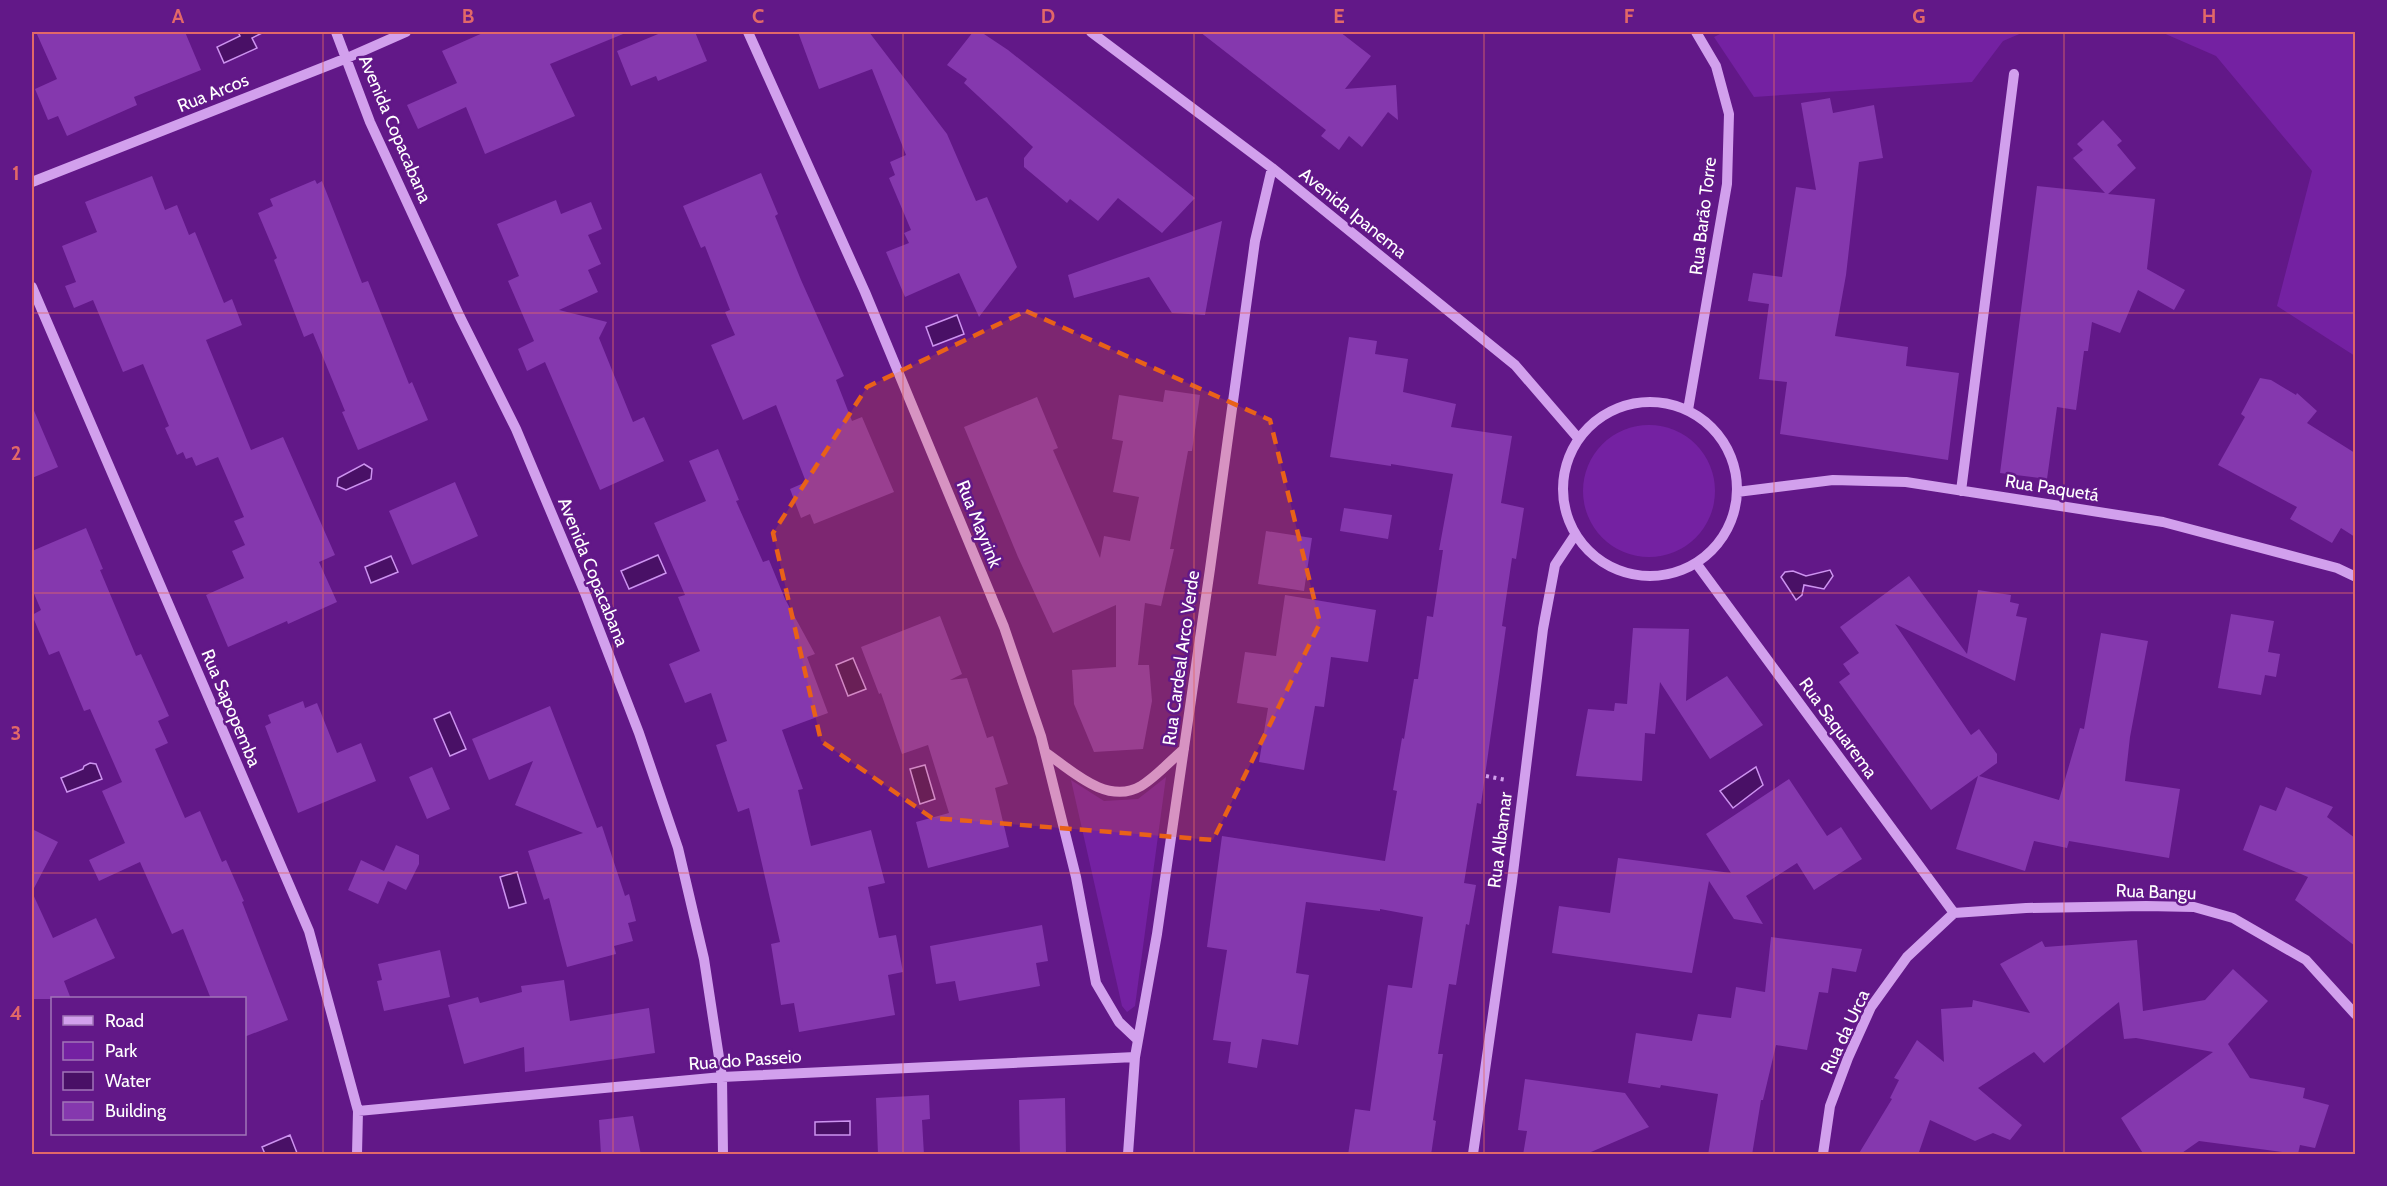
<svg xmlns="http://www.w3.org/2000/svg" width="2387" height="1186" font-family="Cabin,sans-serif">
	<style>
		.green { fill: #7421a2 }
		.water { fill: #491066; stroke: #cd93f0; stroke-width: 1.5 }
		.building { fill: #8538ae }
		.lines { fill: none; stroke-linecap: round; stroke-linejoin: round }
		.path { stroke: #d2a0ed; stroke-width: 4; stroke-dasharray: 3 4.5; stroke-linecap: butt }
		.minor { stroke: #d2a0ed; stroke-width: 10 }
		.marked { fill: #e96118; fill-opacity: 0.2; stroke: #e96118; stroke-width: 4.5; stroke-dasharray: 12 8; stroke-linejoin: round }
		.grid { fill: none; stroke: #e26868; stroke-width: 1.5; stroke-opacity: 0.55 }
		.labels { text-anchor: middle; stroke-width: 5; stroke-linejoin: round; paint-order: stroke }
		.street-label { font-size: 18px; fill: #fff; stroke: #621888 }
		.neatline { fill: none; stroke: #e26868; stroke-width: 2 }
		.grid-label { font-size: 20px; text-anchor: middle; font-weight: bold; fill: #e26868 }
	</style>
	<rect width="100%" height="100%" fill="#621888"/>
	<!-- green -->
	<path class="green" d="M 1724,32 L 2024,32 L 2003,41 L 1972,82 L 1754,97 L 1714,37 Z
		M 2161,32 L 2355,32 L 2355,356 L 2277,306 L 2312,171 L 2216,56 Z
		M1583 491a66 66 0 1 1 132 0a66 66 0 1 1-132 0Z
		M 1166,777 L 1135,1006 L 1127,1012 L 1122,1006 L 1071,780 L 1104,801 L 1138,799 Z"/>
	<!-- water -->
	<path class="water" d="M 238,32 L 262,33 L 252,38 L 257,48 L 224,63 L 217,47 L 240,36 Z
		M 957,315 L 964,334 L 933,346 L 926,327 Z
		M 364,464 L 372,469 L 371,479 L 346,490 L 337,486 L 338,478 Z
		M 658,555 L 666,573 L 629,589 L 621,571 Z
		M 391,556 L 398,572 L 371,583 L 365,567 Z
		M 1830,570 L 1833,576 L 1824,589 L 1804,585 L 1802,595 L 1796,600 L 1781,577 L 1785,572 L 1793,571 L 1806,576 Z
		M 853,658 L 866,689 L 848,696 L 836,665 Z
		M 450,712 L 466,749 L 450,756 L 434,719 Z
		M 90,763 L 96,764 L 102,779 L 67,792 L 61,778 L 83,769 L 84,766 Z
		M 925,765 L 935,799 L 920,804 L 910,769 Z
		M 1756,767 L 1763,785 L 1733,808 L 1720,791 Z
		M 517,872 L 526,903 L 509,908 L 500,877 Z
		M 850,1121 L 850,1135 L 815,1135 L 815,1122 Z
		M 290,1135 L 297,1153 L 265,1154 L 262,1147 Z"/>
	<!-- building -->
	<path class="building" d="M 36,32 L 185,32 L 201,70 L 134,97 L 137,105 L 67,136 L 58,116 L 48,120 L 35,89 L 57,79 Z
		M 485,32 L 628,32 L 550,64 L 575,116 L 485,154 L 466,107 L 418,129 L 407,105 L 457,83 L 442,51 Z
		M 663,32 L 695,32 L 707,61 L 658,81 L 656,76 L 631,86 L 617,51 Z
		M 798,32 L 869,32 L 947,134 L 976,201 L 987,197 L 1017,267 L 979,317 L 959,273 L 905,297 L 886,252 L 909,243 L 904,233 L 911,230 L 889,178 L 895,175 L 890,162 L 906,155 L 872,69 L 819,89 Z
		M 973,32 L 981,32 L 1008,50 L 1195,198 L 1162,233 L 1118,198 L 1098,221 L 1070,199 L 1067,203 L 1024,167 L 1024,158 L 1033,147 L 964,83 L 967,79 L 947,65 Z
		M 1200,32 L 1340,32 L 1371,56 L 1345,89 L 1396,85 L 1398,120 L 1388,112 L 1362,147 L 1349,136 L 1339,150 L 1321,136 L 1326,130 Z
		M 1830,98 L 1833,113 L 1874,105 L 1883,158 L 1859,162 L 1846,275 L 1835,336 L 1908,347 L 1906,366 L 1959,373 L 1948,460 L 1780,434 L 1787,382 L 1759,379 L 1769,304 L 1748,301 L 1753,273 L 1782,277 L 1796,187 L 1816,190 L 1801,103 Z
		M 2103,120 L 2122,141 L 2117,145 L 2136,168 L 2108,194 L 2155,199 L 2147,269 L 2185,290 L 2174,310 L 2138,290 L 2120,333 L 2092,322 L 2088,351 L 2084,351 L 2076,410 L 2057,407 L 2047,479 L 2000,473 L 2037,186 L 2105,193 L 2073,158 L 2083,150 L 2077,144 Z
		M 761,173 L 778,214 L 775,216 L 801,280 L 844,376 L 836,380 L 852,421 L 862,417 L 894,492 L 814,524 L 810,514 L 801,518 L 790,489 L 806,482 L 776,405 L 743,420 L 711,345 L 735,335 L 725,312 L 730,310 L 705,246 L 701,248 L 683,206 Z
		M 152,176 L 165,210 L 177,205 L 189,235 L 195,232 L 224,303 L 232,299 L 242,325 L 206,340 L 251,450 L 283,437 L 335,555 L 319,562 L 337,602 L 288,624 L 287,621 L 228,647 L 206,595 L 244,578 L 232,551 L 245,545 L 234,521 L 244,517 L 218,457 L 196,466 L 192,457 L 186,459 L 183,452 L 177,455 L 165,428 L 169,426 L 143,364 L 123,372 L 93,300 L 74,308 L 65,286 L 76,282 L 62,246 L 97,232 L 85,202 Z
		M 315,180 L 317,184 L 322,181 L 362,283 L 368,281 L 409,384 L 412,382 L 428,420 L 358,450 L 342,412 L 345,411 L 313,333 L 304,337 L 274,260 L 277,258 L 258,213 L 273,206 L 270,199 Z
		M 556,200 L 561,214 L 591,202 L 602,229 L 588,235 L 601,264 L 588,270 L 598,292 L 559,310 L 607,322 L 599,338 L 633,422 L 644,417 L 664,461 L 600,490 L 545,362 L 527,371 L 518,349 L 534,341 L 508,281 L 519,276 L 497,224 Z
		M 1222,221 L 1205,315 L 1172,313 L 1149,277 L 1074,298 L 1068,275 Z
		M 1349,337 L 1377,341 L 1375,354 L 1408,359 L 1403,392 L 1456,404 L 1451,427 L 1512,436 L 1501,503 L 1524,508 L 1516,559 L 1512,558 L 1502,626 L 1506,627 L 1481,804 L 1477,803 L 1464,883 L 1476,885 L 1469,925 L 1466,924 L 1456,985 L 1449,984 L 1438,1054 L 1443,1054 L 1433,1120 L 1436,1121 L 1431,1155 L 1348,1155 L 1355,1109 L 1370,1111 L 1388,985 L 1412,988 L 1423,917 L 1380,909 L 1380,911 L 1306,902 L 1296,973 L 1309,975 L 1298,1045 L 1262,1039 L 1257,1068 L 1228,1063 L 1231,1042 L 1213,1040 L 1227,950 L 1207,947 L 1222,836 L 1385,861 L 1397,791 L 1393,790 L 1402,738 L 1404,739 L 1414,679 L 1418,679 L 1427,616 L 1433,617 L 1443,550 L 1439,550 L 1453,474 L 1391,464 L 1391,466 L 1330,457 Z
		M 2260,378 L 2271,380 L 2296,395 L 2297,393 L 2317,411 L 2307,423 L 2355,453 L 2355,537 L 2341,528 L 2332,543 L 2290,519 L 2297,507 L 2218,465 L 2245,417 L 2241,414 Z
		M 1165,390 L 1200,395 L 1192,451 L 1188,451 L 1170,549 L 1174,549 L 1161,606 L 1145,603 L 1138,665 L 1149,665 L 1152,701 L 1143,749 L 1094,752 L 1074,704 L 1072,670 L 1116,667 L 1116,605 L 1053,633 L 1018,557 L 964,427 L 1037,397 L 1058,448 L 1053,450 L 1100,558 L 1104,536 L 1130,541 L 1139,497 L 1113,492 L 1123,441 L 1112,439 L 1119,395 L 1163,402 Z
		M 32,406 L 58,467 L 32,478 Z
		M 718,449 L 739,500 L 736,501 L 763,562 L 769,560 L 785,599 L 815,654 L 807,657 L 828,713 L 782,730 L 803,789 L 798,790 L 811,846 L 871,830 L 885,883 L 868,887 L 879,938 L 896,935 L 903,972 L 888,975 L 895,1015 L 799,1032 L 794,1003 L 781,1005 L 771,944 L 780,942 L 749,808 L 738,812 L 716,745 L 727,741 L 711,693 L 685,703 L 669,664 L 700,651 L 678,597 L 685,595 L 654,523 L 706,501 L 689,461 Z
		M 455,482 L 478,536 L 412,565 L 389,511 Z
		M 1344,508 L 1392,515 L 1388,539 L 1340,531 Z
		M 86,528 L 103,569 L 100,570 L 136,656 L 141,654 L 169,716 L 158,721 L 168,743 L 155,749 L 185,818 L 200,811 L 222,862 L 226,860 L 244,901 L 242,902 L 288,1020 L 244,1037 L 244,999 L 211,999 L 183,929 L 172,934 L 140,862 L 99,881 L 89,860 L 125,843 L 102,791 L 122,782 L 90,709 L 84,711 L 59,651 L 49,655 L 32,615 L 41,610 L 32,589 L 32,551 Z
		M 1266,531 L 1312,538 L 1304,591 L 1258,584 Z
		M 1909,576 L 1967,654 L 1978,590 L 2011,595 L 2010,602 L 2019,604 L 2016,616 L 2027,618 L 2015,681 L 1895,624 L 1971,735 L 1979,729 L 1997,754 L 1997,763 L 1979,776 L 2059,800 L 2080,728 L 2084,729 L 2101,633 L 2148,641 L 2130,737 L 2125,781 L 2180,789 L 2169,858 L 2069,841 L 2067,848 L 2034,841 L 2025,871 L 1956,849 L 1978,776 L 1931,810 L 1839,682 L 1850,674 L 1843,664 L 1859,653 L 1840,627 Z
		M 1285,595 L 1376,610 L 1368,662 L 1331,657 L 1324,707 L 1315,706 L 1304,770 L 1259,762 L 1268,708 L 1237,703 L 1245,652 L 1276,656 Z
		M 2231,614 L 2274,621 L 2268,652 L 2280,654 L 2276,677 L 2265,675 L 2261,695 L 2218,688 Z
		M 940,616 L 962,674 L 950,680 L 967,678 L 987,738 L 993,736 L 1008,784 L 995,788 L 1009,847 L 928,868 L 916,822 L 949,813 L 928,745 L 902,754 L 881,693 L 879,694 L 861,647 Z
		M 1633,628 L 1689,629 L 1686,701 L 1727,676 L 1763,725 L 1710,759 L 1660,682 L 1655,734 L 1645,733 L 1642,781 L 1576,776 L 1588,709 L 1614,711 L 1615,703 L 1627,704 Z
		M 303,701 L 305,708 L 317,703 L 337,753 L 361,743 L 376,781 L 298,813 L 265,726 L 271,723 L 268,715 Z
		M 550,706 L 597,828 L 602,826 L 625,896 L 629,894 L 636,921 L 628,923 L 633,941 L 614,946 L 616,954 L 567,967 L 549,898 L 544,900 L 528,851 L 583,833 L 515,805 L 533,761 L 489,780 L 472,739 Z
		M 432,767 L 450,809 L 427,819 L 409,777 Z
		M 1789,779 L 1827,836 L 1841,827 L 1862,859 L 1814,890 L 1797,863 L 1746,896 L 1763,924 L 1734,919 L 1709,881 L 1692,973 L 1552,953 L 1559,906 L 1610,913 L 1618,858 L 1731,873 L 1706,834 Z
		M 2286,787 L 2333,807 L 2327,817 L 2355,838 L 2355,946 L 2295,900 L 2308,877 L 2243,850 L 2260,805 L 2276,811 Z
		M 32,829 L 58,842 L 32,892 L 53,938 L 96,918 L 115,958 L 64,981 L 71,999 L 32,999 Z
		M 396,845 L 419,855 L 419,864 L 406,890 L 388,881 L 378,904 L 348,890 L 361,860 L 384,871 Z
		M 1042,925 L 1048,961 L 1036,963 L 1040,986 L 959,1001 L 955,981 L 936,984 L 930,946 Z
		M 1771,937 L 1862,949 L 1856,972 L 1832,968 L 1828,993 L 1819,992 L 1807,1050 L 1776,1045 L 1763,1100 L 1761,1100 L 1752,1155 L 1708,1155 L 1718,1094 L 1661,1085 L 1660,1088 L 1628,1083 L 1636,1033 L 1692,1041 L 1698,1014 L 1731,1018 L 1736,987 L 1765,992 Z
		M 2137,940 L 2143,1011 L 2205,1000 L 2233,969 L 2268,1001 L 2228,1044 L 2250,1078 L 2305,1088 L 2303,1098 L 2329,1105 L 2315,1148 L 2300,1145 L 2298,1154 L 2199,1141 L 2179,1155 L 2144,1155 L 2121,1118 L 2213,1052 L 2136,1038 L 2124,1039 L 2119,1002 L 2044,1063 L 2034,1052 L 1978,1088 L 2022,1125 L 2010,1140 L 1993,1133 L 1975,1141 L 1930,1120 L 1918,1155 L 1858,1155 L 1892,1099 L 1890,1098 L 1899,1080 L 1894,1078 L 1917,1040 L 1944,1062 L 1941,1009 L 1972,1007 L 1973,1000 L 2030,1013 L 2000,964 L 2042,941 L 2045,947 Z
		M 440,950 L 450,997 L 384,1011 L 377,981 L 382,980 L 378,964 Z
		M 564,980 L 570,1021 L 649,1008 L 655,1053 L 525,1072 L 524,1047 L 464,1064 L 448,1005 L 478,997 L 480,1003 L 522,992 L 521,986 Z
		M 1525,1079 L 1625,1093 L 1649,1127 L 1584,1155 L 1523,1155 L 1527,1131 L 1518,1130 Z
		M 929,1095 L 930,1119 L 922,1120 L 924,1155 L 878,1155 L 876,1098 Z
		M 1065,1098 L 1066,1155 L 1020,1155 L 1019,1100 Z
		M 633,1116 L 641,1155 L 601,1155 L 599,1120 Z"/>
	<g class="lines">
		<!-- path -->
		<path class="path" d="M 1486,776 L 1506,780"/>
		<!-- minor -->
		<path class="minor" d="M 336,32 L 370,122 L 460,317 L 516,429 L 585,593 L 639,733 L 678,848 L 704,959 L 722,1077 L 723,1154
			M 748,32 L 865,292 L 1004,627 L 1041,736 L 1076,877 L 1096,983 L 1119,1022 L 1138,1040
			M 1091,32 L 1272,168 L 1515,365 L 1578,438
			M 32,182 L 347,58 L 406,32
			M 32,287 L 309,931 L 358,1111 L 357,1154
			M1563 489a87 87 0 1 1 174 0a87 87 0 1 1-174 0Z
			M 1688,410 L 1727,184 L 1729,114 L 1716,66 L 1696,32
			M 1961,491 L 2014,74
			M 1737,492 L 1833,480 L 1906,482 L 2163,522 L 2337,568 L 2356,577
			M 1696,563 L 1954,913
			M 1045,752 C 1071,770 1107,806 1141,786 C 1156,777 1170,761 1184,749
			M 1954,913 L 2026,908 L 2146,906 L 2194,907 L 2233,918 L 2306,960 L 2356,1015
			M 358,1111 L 722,1077 L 1135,1057
			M 1128,1154 L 1135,1057 L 1157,934 L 1210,569 L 1255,241 L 1272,168
			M 1473,1154 L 1512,881 L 1543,629 L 1555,565 L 1575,535
			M 1823,1154 L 1830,1106 L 1848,1058 L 1871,1007 L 1907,957 L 1954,913"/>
	</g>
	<!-- marked area -->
	<path class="marked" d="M 1026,311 L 1270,420 L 1320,623 L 1213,840 L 932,818 L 821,741 L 773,533 L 867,387 Z"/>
	<!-- grid -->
	<path class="grid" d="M 323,32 L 323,1154M 613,32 L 613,1154M 903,32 L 903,1154M 1194,32 L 1194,1154M 1484,32 L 1484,1154M 1774,32 L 1774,1154M 2064,32 L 2064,1154M 32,313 L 2356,313M 32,593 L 2356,593M 32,873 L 2356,873"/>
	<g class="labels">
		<!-- street labels -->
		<g class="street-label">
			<text transform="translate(213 93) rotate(-22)" y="6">Rua Arcos</text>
			<text transform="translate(395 129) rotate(67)" y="6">Avenida Copacabana</text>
			<text transform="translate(1353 213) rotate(39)" y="6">Avenida Ipanema</text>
			<text transform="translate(1703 216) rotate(-83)" y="6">Rua Barão Torre</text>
			<text transform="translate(2052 488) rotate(9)" y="6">Rua Paquetá</text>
			<text transform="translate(979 524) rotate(68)" y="6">Rua Mayrink</text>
			<text transform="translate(593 572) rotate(68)" y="6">Avenida Copacabana</text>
			<text transform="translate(1181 658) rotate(-82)" y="6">Rua Cardeal Arco Verde</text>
			<text transform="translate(231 708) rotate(67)" y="6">Rua Sapopemba</text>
			<text transform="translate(1838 728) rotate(54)" y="6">Rua Saquarema</text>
			<text transform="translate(1500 840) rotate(-83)" y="6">Rua Albamar</text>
			<text transform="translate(2156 892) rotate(2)" y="6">Rua Bangu</text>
			<text transform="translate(1845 1032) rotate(-65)" y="6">Rua da Urca</text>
			<text transform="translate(745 1060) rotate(-4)" y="6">Rua do Passeio</text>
		</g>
	</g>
	<!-- border -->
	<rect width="2387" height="1186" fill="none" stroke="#621888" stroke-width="66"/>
	<!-- legend -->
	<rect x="51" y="997" width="195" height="138" fill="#621888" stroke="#a174b8" stroke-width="1.5"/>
	<rect x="63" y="1016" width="30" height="9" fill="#d2a0ed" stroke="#a174b8" stroke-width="1.5"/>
	<text x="105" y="1027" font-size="18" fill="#ffffff">Road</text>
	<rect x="63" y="1042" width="30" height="18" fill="#7421a2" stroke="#a174b8" stroke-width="1.5"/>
	<text x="105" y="1057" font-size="18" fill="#ffffff">Park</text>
	<rect x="63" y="1072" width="30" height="18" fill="#491066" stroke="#a174b8" stroke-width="1.5"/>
	<text x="105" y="1087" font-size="18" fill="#ffffff">Water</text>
	<rect x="63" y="1102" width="30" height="18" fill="#8538ae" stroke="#a174b8" stroke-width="1.5"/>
	<text x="105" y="1117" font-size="18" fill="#ffffff">Building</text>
	<rect x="33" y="33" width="2321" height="1120" class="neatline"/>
	<g class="grid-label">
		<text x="178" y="23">A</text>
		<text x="468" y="23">B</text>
		<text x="758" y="23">C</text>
		<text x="1048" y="23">D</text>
		<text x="1339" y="23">E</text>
		<text x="1629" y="23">F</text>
		<text x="1919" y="23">G</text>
		<text x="2209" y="23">H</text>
		<text x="16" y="180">1</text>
		<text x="16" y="460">2</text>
		<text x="16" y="740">3</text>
		<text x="16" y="1020">4</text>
	</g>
</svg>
